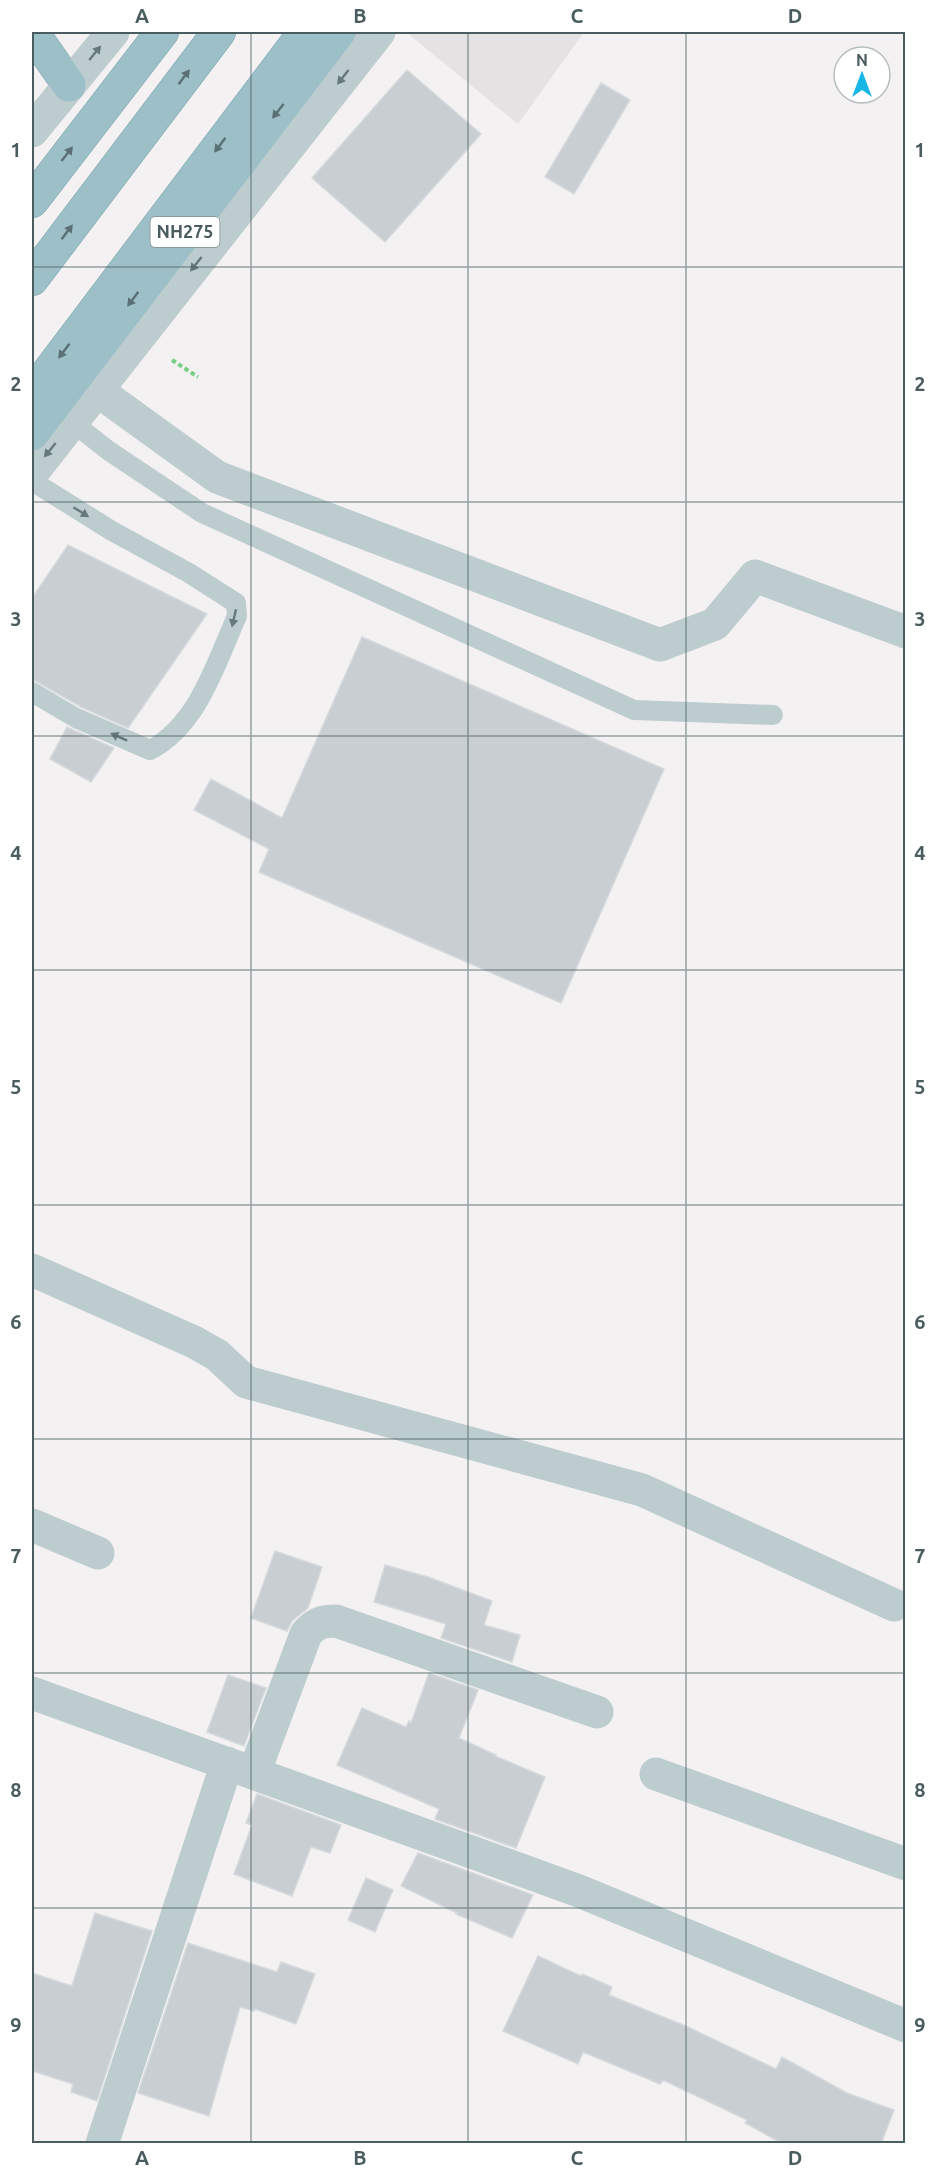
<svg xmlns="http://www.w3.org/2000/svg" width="937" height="2175" font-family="Ubuntu,sans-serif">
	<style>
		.education { fill: #e5e2e4 }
		.building { fill: #c8ced1; stroke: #d5dadd; stroke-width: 1.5 }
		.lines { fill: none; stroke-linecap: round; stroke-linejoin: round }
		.trunk-casing { stroke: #74a1ac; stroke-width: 34 }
		.path { stroke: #78cf88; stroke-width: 4; stroke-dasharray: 4.5 3; stroke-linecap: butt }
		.service { stroke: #bdccce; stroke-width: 20 }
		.minor { stroke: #bdccce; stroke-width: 33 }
		.tertiary { stroke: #bdccce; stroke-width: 33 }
		.trunk { stroke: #9dc0c8; stroke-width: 33 }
		.oneway { fill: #66787b }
		.oneway2 { fill: #5a7074 }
		.grid { fill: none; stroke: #495c5f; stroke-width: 1.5; stroke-opacity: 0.55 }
		.labels { text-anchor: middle; stroke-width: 4.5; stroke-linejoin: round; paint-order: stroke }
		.shield { fill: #fff; stroke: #808d8f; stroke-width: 1.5 }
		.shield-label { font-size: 18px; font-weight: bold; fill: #495c5f }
		.neatline { fill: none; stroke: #495c5f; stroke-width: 2 }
		.grid-label { font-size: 20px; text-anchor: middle; font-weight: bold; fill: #495c5f }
	</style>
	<rect width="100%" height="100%" fill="#f4f1f2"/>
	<!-- education -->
	<path class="education" d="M 406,32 L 584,32 L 518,124 Z"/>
	<!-- building -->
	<path class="building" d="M 407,70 L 481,134 L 385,242 L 312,178 Z
		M 601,83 L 630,100 L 574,194 L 545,177 Z
		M 68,545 L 207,614 L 128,728 L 81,707 L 32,679 L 32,598 Z
		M 362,637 L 664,769 L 561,1003 L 259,872 L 269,849 L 194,810 L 211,779 L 282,818 Z
		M 67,727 L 114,748 L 91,782 L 50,759 Z
		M 275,1551 L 322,1567 L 308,1608 L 292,1621 L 287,1631 L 251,1618 Z
		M 385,1565 L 428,1577 L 492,1601 L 484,1625 L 520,1635 L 512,1662 L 441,1638 L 446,1624 L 374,1602 Z
		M 429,1673 L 478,1690 L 459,1738 L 496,1755 L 495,1756 L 545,1777 L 516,1848 L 435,1819 L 439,1809 L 337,1765 L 362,1708 L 406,1727 L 409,1721 L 411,1723 Z
		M 228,1675 L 266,1688 L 244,1746 L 207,1732 Z
		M 257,1794 L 341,1825 L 330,1853 L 311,1847 L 292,1896 L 234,1874 L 252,1825 L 246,1823 Z
		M 418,1853 L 533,1895 L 512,1938 L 456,1914 L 457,1913 L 401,1886 Z
		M 366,1878 L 393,1890 L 375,1932 L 348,1920 Z
		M 95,1913 L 152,1931 L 97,2101 L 71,2092 L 73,2084 L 32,2071 L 32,1973 L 72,1986 Z
		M 188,1943 L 277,1972 L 281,1962 L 315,1974 L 296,2024 L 255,2009 L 254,2011 L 240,2007 L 209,2116 L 138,2093 Z
		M 538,1956 L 581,1976 L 582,1974 L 612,1987 L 609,1995 L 688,2027 L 776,2069 L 782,2057 L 847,2093 L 894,2110 L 881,2144 L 783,2144 L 745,2123 L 747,2120 L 663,2080 L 660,2084 L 583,2052 L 578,2064 L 503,2031 Z"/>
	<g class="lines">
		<defs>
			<path id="trunk" d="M 32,32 L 69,85
				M 32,201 L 162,32
				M 32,279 L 219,32
				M 32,394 L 305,32
				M 32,434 L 339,32"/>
		</defs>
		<!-- trunk casing -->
		<use href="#trunk" class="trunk-casing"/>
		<!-- path -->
		<path class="path" d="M 172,360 L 198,377"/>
		<!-- service -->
		<path class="service" d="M 72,422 L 109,451 L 202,513 L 634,710 L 773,715
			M 32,481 L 112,531 L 189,573 L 236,603 L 237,616 C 216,663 198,725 150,750 L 76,718 L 32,692"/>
		<!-- minor -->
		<path class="minor" d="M 98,391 L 217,477 L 660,645 L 715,624 L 755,576 L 906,632
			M 32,1270 L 194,1342 L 217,1355 L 246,1382 L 642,1490 L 894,1605
			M 32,1525 L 98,1553
			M 32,1693 L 579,1891 L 906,2026
			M 254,1773 L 306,1634 C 315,1624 321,1621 336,1621 L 597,1712
			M 656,1774 L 906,1864
			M 102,2144 L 227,1763"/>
		<!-- tertiary -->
		<path class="tertiary" d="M 32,131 L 113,32
			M 32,473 L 379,32"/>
		<!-- trunk -->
		<use href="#trunk" class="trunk"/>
	</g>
	<!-- one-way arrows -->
	<defs><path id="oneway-solid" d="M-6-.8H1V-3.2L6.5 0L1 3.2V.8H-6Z" transform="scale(1.5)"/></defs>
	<g class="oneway">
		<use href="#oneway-solid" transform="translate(95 53) rotate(-51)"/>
		<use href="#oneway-solid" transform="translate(343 77) rotate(128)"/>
		<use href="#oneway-solid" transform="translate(196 264) rotate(128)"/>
		<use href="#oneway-solid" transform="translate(50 450) rotate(129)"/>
		<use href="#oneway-solid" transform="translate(81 512) rotate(32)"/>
		<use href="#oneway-solid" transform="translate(234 618) rotate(103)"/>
		<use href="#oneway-solid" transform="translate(119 737) rotate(-156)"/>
	</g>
	<g class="oneway2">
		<use href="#oneway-solid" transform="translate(184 77) rotate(-53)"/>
		<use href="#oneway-solid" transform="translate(278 111) rotate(128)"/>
		<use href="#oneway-solid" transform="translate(220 145) rotate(127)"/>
		<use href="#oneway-solid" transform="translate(67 154) rotate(-52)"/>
		<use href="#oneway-solid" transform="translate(67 232) rotate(-53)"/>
		<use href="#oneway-solid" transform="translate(133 299) rotate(127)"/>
		<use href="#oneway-solid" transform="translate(64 351) rotate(127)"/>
	</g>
	<!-- grid -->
	<path class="grid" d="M 251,32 L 251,2144M 468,32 L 468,2144M 686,32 L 686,2144M 32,267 L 906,267M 32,502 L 906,502M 32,736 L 906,736M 32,970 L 906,970M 32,1205 L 906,1205M 32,1439 L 906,1439M 32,1673 L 906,1673M 32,1908 L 906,1908"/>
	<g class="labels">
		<!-- shield labels -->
		<rect class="shield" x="150.5" y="217" width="69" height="30" rx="4.5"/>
		<g class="shield-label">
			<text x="185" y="238">NH275</text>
		</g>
	</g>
	<!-- border -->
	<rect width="937" height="2175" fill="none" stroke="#ffffff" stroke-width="66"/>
	<!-- north arrow -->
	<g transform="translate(862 75)"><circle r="28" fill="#ffffff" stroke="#b6bebf" stroke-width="1.5"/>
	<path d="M0-4.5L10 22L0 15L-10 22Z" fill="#18b6e7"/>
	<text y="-9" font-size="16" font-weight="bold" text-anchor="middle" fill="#495c5f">N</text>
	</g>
	<rect x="33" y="33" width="871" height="2109" class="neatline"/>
	<g class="grid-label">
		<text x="142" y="23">A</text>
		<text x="360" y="23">B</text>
		<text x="577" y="23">C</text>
		<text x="795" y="23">D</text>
		<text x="16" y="157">1</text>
		<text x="920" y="157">1</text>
		<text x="16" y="391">2</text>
		<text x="920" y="391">2</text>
		<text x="16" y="626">3</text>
		<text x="920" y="626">3</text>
		<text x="16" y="860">4</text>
		<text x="920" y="860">4</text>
		<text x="16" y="1094">5</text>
		<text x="920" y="1094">5</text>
		<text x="16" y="1329">6</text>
		<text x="920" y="1329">6</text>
		<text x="16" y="1563">7</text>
		<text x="920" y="1563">7</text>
		<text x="16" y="1797">8</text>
		<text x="920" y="1797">8</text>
		<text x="16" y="2032">9</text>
		<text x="920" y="2032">9</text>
		<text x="142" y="2165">A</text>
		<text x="360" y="2165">B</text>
		<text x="577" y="2165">C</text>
		<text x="795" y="2165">D</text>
	</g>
</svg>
